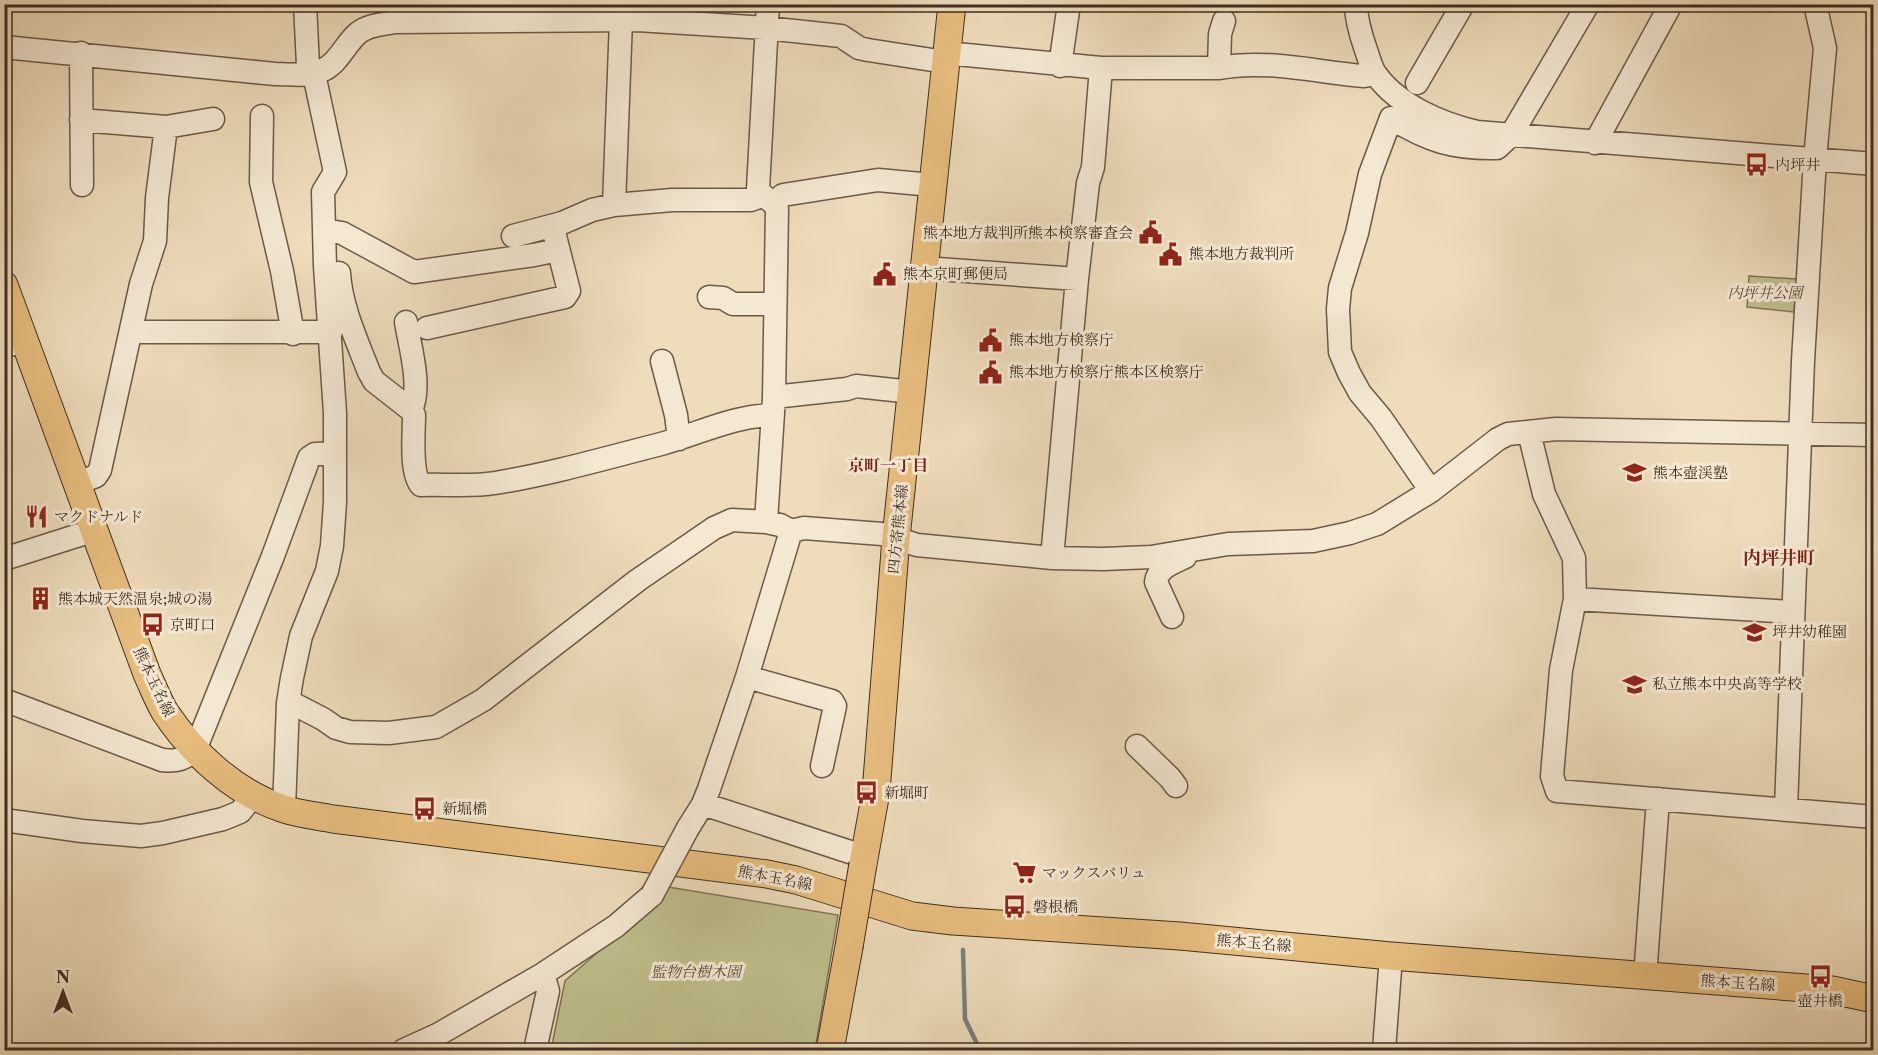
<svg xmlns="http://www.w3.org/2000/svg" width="1878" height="1055" font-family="'Libre Caslon Text','Noto Serif JP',serif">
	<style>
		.green { fill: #bfbf8c; stroke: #807657; stroke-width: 1.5 }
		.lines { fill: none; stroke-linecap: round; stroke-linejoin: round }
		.stream { stroke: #78817d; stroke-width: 4.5 }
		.minor-casing { stroke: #6c5a48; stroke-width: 25 }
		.major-casing { stroke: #402e22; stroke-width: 29 }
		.minor { stroke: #f4e8d3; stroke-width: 22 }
		.major { stroke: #e7be7e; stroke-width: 27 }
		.minor-bridge-casing { stroke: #6c5a48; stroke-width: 25; stroke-linecap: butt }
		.major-bridge-casing { stroke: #402e22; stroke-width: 29; stroke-linecap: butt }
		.minor-bridge { stroke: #f4e8d3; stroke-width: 22 }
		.major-bridge { stroke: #e7be7e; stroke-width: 27 }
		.labels { text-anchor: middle; stroke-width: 6; stroke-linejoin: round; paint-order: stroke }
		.poi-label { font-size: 15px; fill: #402e22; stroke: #f4e8d3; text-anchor: start }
		.park-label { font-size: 15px; font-style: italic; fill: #594b37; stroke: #f4e8d3 }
		.street-label { font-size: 15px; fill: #402e22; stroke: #f4e8d3 }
		.neighbourhood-label { font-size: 16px; font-weight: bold; fill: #7a1f14; stroke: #f4e8d3 }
		.quarter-label { font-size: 18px; font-weight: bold; fill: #7a1f14; stroke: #f4e8d3 }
	</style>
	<rect width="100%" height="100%" fill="#eedcbb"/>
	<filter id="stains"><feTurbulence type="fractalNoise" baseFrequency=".00333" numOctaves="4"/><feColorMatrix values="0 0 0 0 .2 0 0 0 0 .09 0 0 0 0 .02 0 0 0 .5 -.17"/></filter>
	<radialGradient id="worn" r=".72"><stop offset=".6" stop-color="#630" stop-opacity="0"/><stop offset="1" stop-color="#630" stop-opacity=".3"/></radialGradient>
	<!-- green -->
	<path class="green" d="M 1749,276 L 1797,279 L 1794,312 L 1747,307 Z
		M 668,887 L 838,915 L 815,1050 L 551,1050 L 565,981 L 648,908 Z"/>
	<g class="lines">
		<!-- stream -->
		<path class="stream" d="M 963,950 L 965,1019 L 980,1050"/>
		<defs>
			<path id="minor" d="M 1356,4 C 1356,20 1361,36 1366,50 C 1369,58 1371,69 1377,76 C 1399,106 1443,124 1477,132 L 1874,164
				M 4,47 L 275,74 C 290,74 308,77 321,71 C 338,64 344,46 357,34 C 367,25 383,24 396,22 L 637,20 L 766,28 L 841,36 L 859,48 L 868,50 L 945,62
				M 81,53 L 82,185
				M 946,53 L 1101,68 L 1219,68 C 1266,59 1316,72 1364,76 L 1375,74
				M 1060,66 L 1069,4
				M 1219,68 L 1220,34 L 1224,21
				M 1417,83 L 1463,4
				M 262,116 L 261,182 L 282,271 L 293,334
				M 81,120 L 166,127 L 213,119
				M 1595,143 L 1671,4
				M 774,203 L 783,195 L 878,180 L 932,185
				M 614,205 L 621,20
				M 336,232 L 342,233 L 414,272 L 534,255 L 558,250
				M 513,236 L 562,223 L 592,210 L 614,205 L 672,200 L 751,200 L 761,196
				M 924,268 L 1077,279
				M 339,273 C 341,307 357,341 369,372 L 374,381 L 411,410 L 414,415 C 414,432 410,473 421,485 C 445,484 471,487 495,483 C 551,474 606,458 661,444 C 698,434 733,416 772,415
				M 709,297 L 723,298 L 733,304 L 775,304
				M 406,322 C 410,347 422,387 411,410
				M 427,328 L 565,297 L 569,291 L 555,236
				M 131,332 L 331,332
				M 4,346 L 25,342
				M 662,361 L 676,415 L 679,439
				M 774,397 L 847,389 L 856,386 L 912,392
				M 1529,432 L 1544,494 L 1574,558 L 1575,599 L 1792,612
				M 78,483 L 96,476 L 100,470 L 141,284 L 155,241 L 157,198 L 166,127
				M 1431,491 L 1381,418 L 1360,393 L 1349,373 L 1340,352 L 1338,309 L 1340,288 L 1357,233 L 1370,174 L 1391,118 C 1428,141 1453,149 1497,148 L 1511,135 L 1588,4
				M 766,522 L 774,397 L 777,209 C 773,198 764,201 758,189 L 768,4
				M 1052,558 L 1077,279 L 1088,183 L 1093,167 L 1101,68
				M 4,559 L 95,530
				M 1575,599 L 1561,670 L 1552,776 L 1557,791 L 1874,817
				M 1172,617 L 1156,582 C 1158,567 1173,563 1185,557
				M 747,677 L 832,701 L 835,706 L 822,766
				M 4,700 L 162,760 C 177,762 184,759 195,750 L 273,556 L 309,458 L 315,454 L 334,453
				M 288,703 L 294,704 L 323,719 L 336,728 L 350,732 L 389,733 L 436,727 L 483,700 L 638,580 L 714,528 L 732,520 L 766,522 L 780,525 L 791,531 L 804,528 L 882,534 L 917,545 L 1052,558 L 1103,559 L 1151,557 L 1228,544 L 1313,541 L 1350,533 L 1377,524 L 1431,491 L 1498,439 L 1508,434 L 1556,429 L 1874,435
				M 1137,746 L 1170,778 L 1176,786
				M 703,804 L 850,852 L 865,853
				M 1786,808 L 1803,361 L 1815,159 L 1825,48 L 1815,4
				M 284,809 L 288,703 L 292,678 L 301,636 L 327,571 L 332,546 L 335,502 L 335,413 L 325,266 L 323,192 L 335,172 L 314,74 L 308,66 L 305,4
				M 4,820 L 82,831 L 141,836 L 163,833 L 223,819 L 240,812 L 254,795
				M 688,828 L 703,804 L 709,789 L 747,677 L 791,531
				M 1645,977 L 1658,799
				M 404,1050 L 439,1034 L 543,974 L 616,926 L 652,895
				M 535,1050 L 548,991 L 543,974
				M 1384,1050 L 1391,956"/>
			<path id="major" d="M 4,285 L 147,674 C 153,687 158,700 165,712 C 193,754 235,793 284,809 C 299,814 317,816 333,819 L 767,874 L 796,880 L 912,916 L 953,921 L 1180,936 L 1391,956 L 1832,990 L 1874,999
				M 863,864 L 876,792 L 896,538 L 952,4
				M 830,1050 L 849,947"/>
		</defs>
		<!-- minor casing -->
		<use href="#minor" class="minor-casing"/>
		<!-- major casing -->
		<use href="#major" class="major-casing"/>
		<!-- minor -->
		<use href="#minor" class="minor"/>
		<!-- major -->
		<use href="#major" class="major"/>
		<defs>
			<path id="minor-bridge" d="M 652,895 L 688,828"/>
			<path id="major-bridge" d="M 849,947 L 863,864"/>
		</defs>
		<!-- minor-bridge casing -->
		<use href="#minor-bridge" class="minor-bridge-casing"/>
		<!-- major-bridge casing -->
		<use href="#major-bridge" class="major-bridge-casing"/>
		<!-- minor-bridge -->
		<use href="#minor-bridge" class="minor-bridge"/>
		<!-- major-bridge -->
		<use href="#major-bridge" class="major-bridge"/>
	</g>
	<!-- icons -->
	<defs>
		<symbol id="bus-bare" viewBox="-9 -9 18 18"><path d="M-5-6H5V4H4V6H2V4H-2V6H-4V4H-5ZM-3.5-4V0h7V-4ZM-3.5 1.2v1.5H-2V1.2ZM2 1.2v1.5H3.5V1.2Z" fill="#8f2418" stroke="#f4e8d3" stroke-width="2.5" paint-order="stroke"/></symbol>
		<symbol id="civic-bare" viewBox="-9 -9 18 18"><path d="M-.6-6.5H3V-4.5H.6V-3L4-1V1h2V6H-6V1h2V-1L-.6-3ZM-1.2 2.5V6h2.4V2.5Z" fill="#8f2418" stroke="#f4e8d3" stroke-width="2.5" paint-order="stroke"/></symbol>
		<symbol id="university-bare" viewBox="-9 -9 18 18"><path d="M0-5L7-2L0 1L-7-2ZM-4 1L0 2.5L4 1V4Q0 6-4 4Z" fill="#8f2418" stroke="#f4e8d3" stroke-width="2.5" paint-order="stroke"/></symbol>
		<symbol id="restaurant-bare" viewBox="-9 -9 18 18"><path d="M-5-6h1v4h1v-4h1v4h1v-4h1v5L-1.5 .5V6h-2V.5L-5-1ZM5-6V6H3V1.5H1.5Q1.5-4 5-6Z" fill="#8f2418" stroke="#f4e8d3" stroke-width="2.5" paint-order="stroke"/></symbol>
		<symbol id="building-bare" viewBox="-9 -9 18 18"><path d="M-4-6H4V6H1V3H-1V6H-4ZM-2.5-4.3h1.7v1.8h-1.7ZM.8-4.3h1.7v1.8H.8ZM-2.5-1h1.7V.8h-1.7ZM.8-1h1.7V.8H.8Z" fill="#8f2418" stroke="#f4e8d3" stroke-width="2.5" paint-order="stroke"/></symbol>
		<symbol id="school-bare" viewBox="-9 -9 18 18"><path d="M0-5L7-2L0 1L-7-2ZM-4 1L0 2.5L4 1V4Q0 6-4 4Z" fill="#8f2418" stroke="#f4e8d3" stroke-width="2.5" paint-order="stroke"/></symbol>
		<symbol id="supermarket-bare" viewBox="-9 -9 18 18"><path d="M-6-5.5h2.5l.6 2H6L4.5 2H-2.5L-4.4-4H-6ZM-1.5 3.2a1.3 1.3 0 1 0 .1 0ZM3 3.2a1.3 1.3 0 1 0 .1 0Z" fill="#8f2418" stroke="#f4e8d3" stroke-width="2.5" paint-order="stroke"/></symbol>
	</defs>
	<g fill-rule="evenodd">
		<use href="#bus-bare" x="1740" y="148" width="33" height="33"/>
		<use href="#civic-bare" x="1134" y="216" width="33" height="33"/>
		<use href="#civic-bare" x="1154" y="238" width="33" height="33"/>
		<use href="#civic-bare" x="868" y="258" width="33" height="33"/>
		<use href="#civic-bare" x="974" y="324" width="33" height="33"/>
		<use href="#civic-bare" x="974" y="356" width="33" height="33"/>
		<use href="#university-bare" x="1618" y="456" width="33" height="33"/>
		<use href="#restaurant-bare" x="20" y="500" width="33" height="33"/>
		<use href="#building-bare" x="24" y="582" width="33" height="33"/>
		<use href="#bus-bare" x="136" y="608" width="33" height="33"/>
		<use href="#school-bare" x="1738" y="616" width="33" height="33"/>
		<use href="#school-bare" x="1618" y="668" width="33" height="33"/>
		<use href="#bus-bare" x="850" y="776" width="33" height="33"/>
		<use href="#bus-bare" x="408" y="792" width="33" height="33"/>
		<use href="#supermarket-bare" x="1008" y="856" width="33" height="33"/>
		<use href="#bus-bare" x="998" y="890" width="33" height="33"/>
		<use href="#bus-bare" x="1804" y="960" width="33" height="33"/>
	</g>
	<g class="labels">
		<!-- poi labels -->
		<g class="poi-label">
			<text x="1775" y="170">内坪井</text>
			<text x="1133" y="238" text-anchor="end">熊本地方裁判所熊本検察審査会</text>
			<text x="1189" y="259">熊本地方裁判所</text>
			<text x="903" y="279">熊本京町郵便局</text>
			<text x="1009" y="345">熊本地方検察庁</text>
			<text x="1009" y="377">熊本地方検察庁熊本区検察庁</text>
			<text x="1653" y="478">熊本壺渓塾</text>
			<text x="54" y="522">マクドナルド</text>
			<text x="58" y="604">熊本城天然温泉;城の湯</text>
			<text x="170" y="630">京町口</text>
			<text x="1772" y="637">坪井幼稚園</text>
			<text x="1652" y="689">私立熊本中央高等学校</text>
			<text x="884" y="798">新堀町</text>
			<text x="442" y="814">新堀橋</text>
			<text x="1042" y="878">マックスバリュ</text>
			<text x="1033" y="912">磐根橋</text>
			<text x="1820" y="1006" text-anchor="middle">壺井橋</text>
		</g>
		<!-- park labels -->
		<g class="park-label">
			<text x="1765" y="298">内坪井公園</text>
			<text x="696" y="977">監物台樹木園</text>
		</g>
		<!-- street labels -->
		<g class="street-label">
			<text transform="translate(898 529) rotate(-84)" y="5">四方寄熊本線</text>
			<text transform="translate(154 682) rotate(65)" y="5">熊本玉名線</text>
			<text transform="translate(775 878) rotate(11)" y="5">熊本玉名線</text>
			<text transform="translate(1254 943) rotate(5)" y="5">熊本玉名線</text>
			<text transform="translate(1738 983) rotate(4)" y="5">熊本玉名線</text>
		</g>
		<!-- neighbourhood labels -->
		<g class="neighbourhood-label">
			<text x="888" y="471">京町一丁目</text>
		</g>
		<!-- quarter labels -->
		<g class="quarter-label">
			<text x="1779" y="564">内坪井町</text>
		</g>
	</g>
	<!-- margin -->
	<rect width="1878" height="1055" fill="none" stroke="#eedcbb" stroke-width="24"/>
	<rect x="6" y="6" width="1866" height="1043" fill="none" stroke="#402e22" stroke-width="3"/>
	<rect x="12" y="12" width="1854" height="1031" fill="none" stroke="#402e22" stroke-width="1.5"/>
	<!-- north arrow -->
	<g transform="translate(63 992)" stroke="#f4e8d3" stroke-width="4.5" paint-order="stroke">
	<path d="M0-4.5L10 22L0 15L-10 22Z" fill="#402e22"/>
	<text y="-9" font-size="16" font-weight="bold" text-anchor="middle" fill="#402e22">N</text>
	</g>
	<rect width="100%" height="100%" filter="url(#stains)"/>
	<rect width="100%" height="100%" fill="url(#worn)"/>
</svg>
